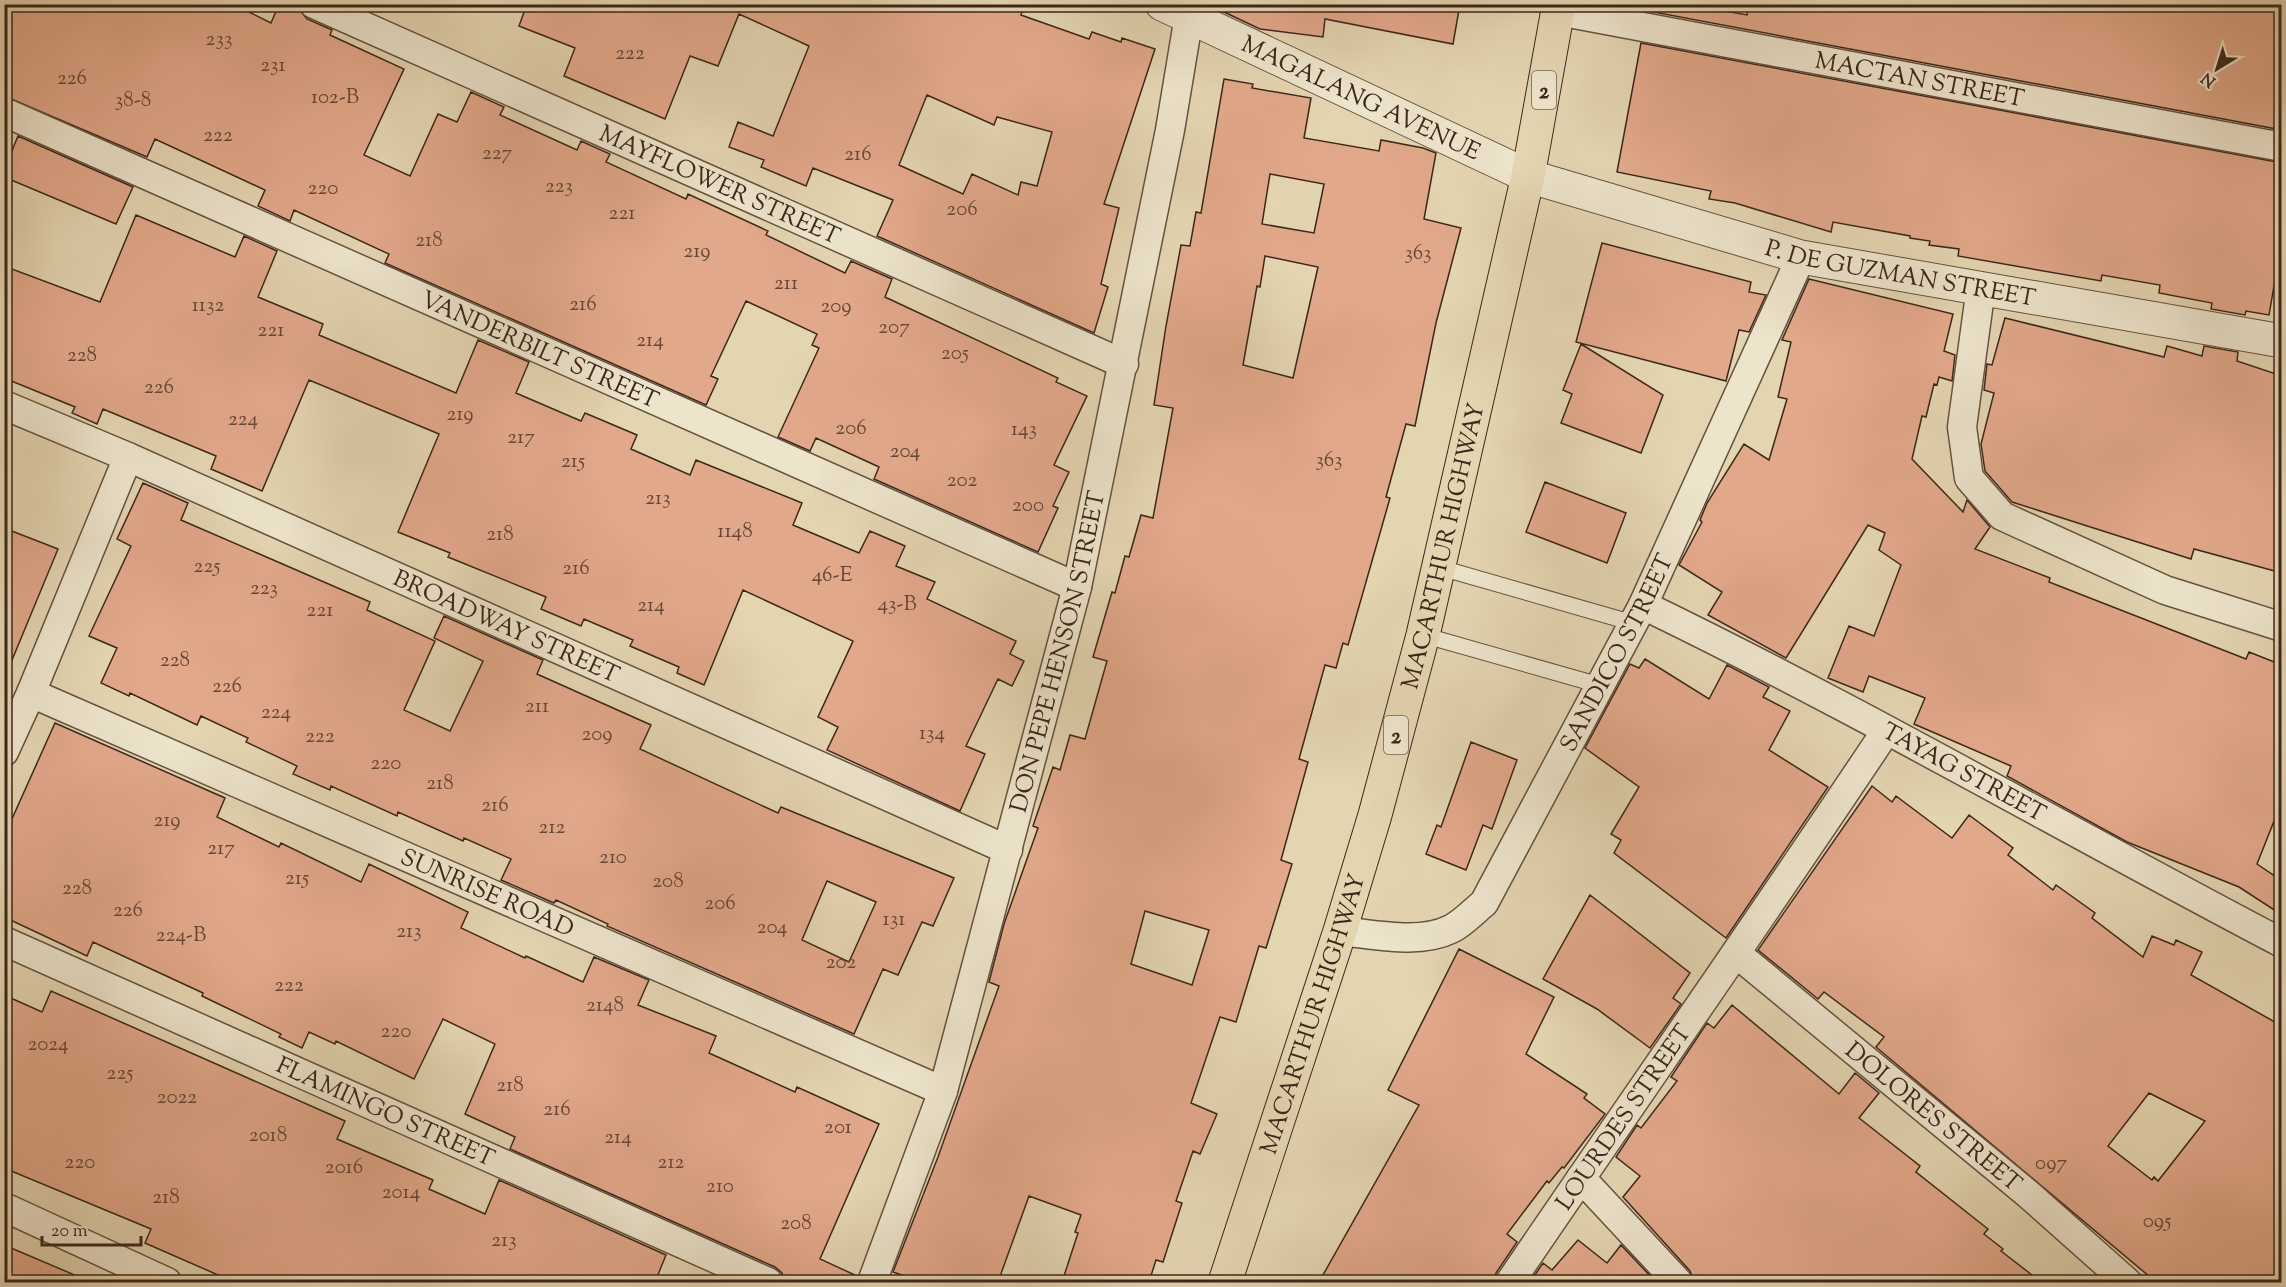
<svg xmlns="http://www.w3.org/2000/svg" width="2286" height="1287" font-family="'Sorts Mill Goudy',serif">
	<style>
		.building { fill: #e2a88a; stroke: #3c271b; stroke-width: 1.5; fill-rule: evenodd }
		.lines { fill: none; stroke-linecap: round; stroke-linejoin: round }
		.service-casing { stroke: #665240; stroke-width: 17 }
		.minor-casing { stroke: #665240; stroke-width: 31 }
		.tertiary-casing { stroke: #665240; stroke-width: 35 }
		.trunk-casing { stroke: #3c271b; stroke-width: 35 }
		.service { stroke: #ede4cc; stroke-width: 15 }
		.minor { stroke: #ede4cc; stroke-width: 28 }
		.tertiary { stroke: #ede4cc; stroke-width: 33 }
		.trunk { stroke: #e4d5b1; stroke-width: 33 }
		.labels { text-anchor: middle; stroke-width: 4.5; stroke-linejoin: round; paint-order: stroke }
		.number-label { font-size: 21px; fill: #664737 }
		.shield { fill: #ede4cc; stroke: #716050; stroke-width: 1.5 }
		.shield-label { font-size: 22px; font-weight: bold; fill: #3c271b }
		.street-label { font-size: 24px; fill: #3c271b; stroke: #ede4cc }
	</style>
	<rect width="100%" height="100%" fill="#e4d5b1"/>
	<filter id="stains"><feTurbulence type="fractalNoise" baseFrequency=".00333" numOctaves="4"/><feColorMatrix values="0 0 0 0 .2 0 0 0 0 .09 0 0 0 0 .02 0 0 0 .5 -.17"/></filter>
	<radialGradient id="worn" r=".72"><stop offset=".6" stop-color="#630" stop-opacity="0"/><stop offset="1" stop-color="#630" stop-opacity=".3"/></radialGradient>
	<!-- building -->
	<path class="building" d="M 4,4 L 233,4 L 271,23 L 279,4 L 288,4 L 299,9 L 307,19 L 332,30 L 330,35 L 404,69 L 364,155 L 410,176 L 438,114 L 457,122 L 471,92 L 504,107 L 500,115 L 577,150 L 581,141 L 610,154 L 606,162 L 686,199 L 688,194 L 768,231 L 766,235 L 845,273 L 851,261 L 892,279 L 885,297 L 1058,378 L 1056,382 L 1087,396 L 1054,465 L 1069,472 L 1053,506 L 1058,508 L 1038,552 L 874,479 L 879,467 L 816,438 L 810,451 L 778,437 L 819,348 L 812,345 L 817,334 L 746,301 L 711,376 L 718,379 L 706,405 L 385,263 L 389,254 L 294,210 L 290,221 L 258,206 L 265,190 L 155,139 L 147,157 L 4,96 Z
		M 527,4 L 1025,4 L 1021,15 L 1089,39 L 1092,32 L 1121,42 L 1122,38 L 1155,49 L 1104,204 L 1119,208 L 1101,284 L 1108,287 L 1094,333 L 877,236 L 893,200 L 813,168 L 806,186 L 761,167 L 764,160 L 729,147 L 738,122 L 773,136 L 809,46 L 739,14 L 718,66 L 690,56 L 665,119 L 564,76 L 575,48 L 519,26 ZM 927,95 L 994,125 L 997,117 L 1052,132 L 1037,186 L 1021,182 L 1018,195 L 972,174 L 963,194 L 899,165 Z
		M 1207,4 L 1460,4 L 1453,44 L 1325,19 L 1323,37 L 1260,29 Z
		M 1649,4 L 1685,4 L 1747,15 L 1749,4 L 2282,4 L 2282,130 L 1648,11 Z
		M 1641,43 L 2282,163 L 2282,240 L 2269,315 L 2246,311 L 2245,315 L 2211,309 L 2212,303 L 2159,293 L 2160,285 L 2102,275 L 2101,281 L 1958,256 L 1959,249 L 1929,245 L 1930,241 L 1910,238 L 1910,236 L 1833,222 L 1831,232 L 1735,203 L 1709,199 L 1711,191 L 1617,172 Z
		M 1224,79 L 1253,84 L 1252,88 L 1311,98 L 1304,138 L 1379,151 L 1381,140 L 1423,148 L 1436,153 L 1424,219 L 1461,228 L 1436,323 L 1415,426 L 1406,424 L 1386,497 L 1390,498 L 1348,645 L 1343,643 L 1336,668 L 1325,665 L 1299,759 L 1308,762 L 1281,860 L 1292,864 L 1266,948 L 1259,946 L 1236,1022 L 1220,1017 L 1191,1103 L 1217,1114 L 1200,1154 L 1193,1151 L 1176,1201 L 1182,1203 L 1163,1262 L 1156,1260 L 1149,1282 L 1062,1282 L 1078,1233 L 1075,1232 L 1081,1215 L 1029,1196 L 998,1282 L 922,1282 L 893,1272 L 938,1157 L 999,986 L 989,982 L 1004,924 L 1038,828 L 1033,826 L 1053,767 L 1060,770 L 1070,735 L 1085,739 L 1107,661 L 1093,657 L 1112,592 L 1115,593 L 1125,556 L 1129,557 L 1141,515 L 1153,518 L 1173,408 L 1154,405 L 1166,326 L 1181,245 L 1190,246 L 1196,212 L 1201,213 ZM 1270,174 L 1324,184 L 1314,233 L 1262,224 ZM 1265,256 L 1318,267 L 1293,378 L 1243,365 L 1257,286 L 1260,287 ZM 1145,911 L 1209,930 L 1192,985 L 1131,964 Z
		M 18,136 L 133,187 L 116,224 L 4,177 L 4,170 Z
		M 136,215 L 235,257 L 244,236 L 277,251 L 258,297 L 323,324 L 319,335 L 456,393 L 478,340 L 529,362 L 516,393 L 581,421 L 585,413 L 637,435 L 631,449 L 690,475 L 696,460 L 802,503 L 793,525 L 859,553 L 870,531 L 905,546 L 896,566 L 935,582 L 927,599 L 1016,641 L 1010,654 L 1024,661 L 1012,686 L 998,679 L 966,746 L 985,754 L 960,811 L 827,750 L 838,727 L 818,717 L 853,641 L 743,590 L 704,685 L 677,673 L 679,667 L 630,646 L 633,640 L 584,619 L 581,626 L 541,609 L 546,597 L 448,557 L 450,553 L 398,532 L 439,434 L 309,380 L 262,491 L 211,469 L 216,456 L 103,409 L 97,424 L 72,413 L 75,407 L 4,378 L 4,266 L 100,302 Z
		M 1602,243 L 1751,282 L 1749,292 L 1766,295 L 1749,332 L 1739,330 L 1726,381 L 1576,342 Z
		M 1809,279 L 1953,314 L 1944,351 L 1955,355 L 1952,381 L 1939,377 L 1937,385 L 1934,384 L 1926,417 L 1922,416 L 1912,459 L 1963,512 L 1967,500 L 1990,527 L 1975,549 L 2050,578 L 2049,582 L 2246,659 L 2249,652 L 2282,665 L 2282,801 L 2257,864 L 2282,881 L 2282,915 L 2239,887 L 2127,842 L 2007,776 L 2011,766 L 1914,724 L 1925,698 L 1869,676 L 1863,692 L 1828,678 L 1849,626 L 1874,636 L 1901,565 L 1879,550 L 1885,533 L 1868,525 L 1786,658 L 1708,615 L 1722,592 L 1679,565 L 1702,522 L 1700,520 L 1707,503 L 1744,444 L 1769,460 L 1787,399 L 1778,397 L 1791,342 L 1782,340 Z
		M 2005,318 L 2164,357 L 2167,346 L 2202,356 L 2204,346 L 2238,352 L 2237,361 L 2282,376 L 2282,573 L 2194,549 L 2191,559 L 2012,502 L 1985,471 L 1981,444 L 1994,393 L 1984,390 L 1987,364 L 1992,365 Z
		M 1581,344 L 1663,395 L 1641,453 L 1561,423 L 1572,394 L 1563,390 Z
		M 1545,482 L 1626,513 L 1607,563 L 1526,532 Z
		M 143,483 L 188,503 L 181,520 L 370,602 L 367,610 L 435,641 L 404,710 L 450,731 L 483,661 L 434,638 L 444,616 L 543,660 L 537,674 L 651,725 L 640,749 L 778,813 L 781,807 L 954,878 L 933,926 L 922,922 L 898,975 L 883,969 L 854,1034 L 607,926 L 608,924 L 556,900 L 554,903 L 501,880 L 511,859 L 464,838 L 463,841 L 398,812 L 397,816 L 331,786 L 330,790 L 293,774 L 297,766 L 246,742 L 248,738 L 201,716 L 197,725 L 130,693 L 129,696 L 101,683 L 117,648 L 89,636 L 131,546 L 117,539 ZM 827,881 L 876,902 L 849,962 L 802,940 Z
		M 4,528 L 58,549 L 5,677 L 4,677 Z
		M 1645,659 L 1709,699 L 1727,665 L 1769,687 L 1763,697 L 1790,711 L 1769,750 L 1828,787 L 1726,938 L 1614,853 L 1621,840 L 1611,834 L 1639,787 L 1585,748 L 1630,664 L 1639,668 Z
		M 55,723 L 225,798 L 217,817 L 279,847 L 281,843 L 361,882 L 369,864 L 468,912 L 461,928 L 525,958 L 526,956 L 583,982 L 594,957 L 649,980 L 638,1005 L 716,1036 L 709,1053 L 795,1092 L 797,1087 L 879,1124 L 820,1259 L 857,1276 L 856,1282 L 784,1282 L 782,1273 L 775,1267 L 510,1149 L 515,1137 L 465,1114 L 495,1044 L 443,1019 L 414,1079 L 336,1041 L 335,1044 L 309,1032 L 302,1048 L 279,1037 L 281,1034 L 202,996 L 203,993 L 93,942 L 87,956 L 4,917 L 4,818 L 11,821 Z
		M 1471,742 L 1517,760 L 1492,829 L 1483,825 L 1466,870 L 1426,854 L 1437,825 L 1441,827 Z
		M 1872,786 L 1892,802 L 1896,796 L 1952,838 L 1969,815 L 2013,848 L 2008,855 L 2053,890 L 2056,885 L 2095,913 L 2092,918 L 2143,957 L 2152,936 L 2174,945 L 2176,940 L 2202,952 L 2191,975 L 2282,1026 L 2282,1276 L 2269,1282 L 2156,1282 L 1876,1047 L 1884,1037 L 1824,992 L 1818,999 L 1758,950 ZM 2149,1093 L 2205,1121 L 2158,1181 L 2154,1177 L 2152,1180 L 2108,1146 Z
		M 1590,895 L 1690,973 L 1673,998 L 1681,1004 L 1650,1048 L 1597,1009 L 1543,979 Z
		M 1459,949 L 1554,997 L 1526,1054 L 1587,1094 L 1584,1098 L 1605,1114 L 1564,1168 L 1562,1167 L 1549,1183 L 1547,1181 L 1507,1234 L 1517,1242 L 1496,1273 L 1494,1282 L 1319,1282 L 1419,1105 L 1388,1090 Z
		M 51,991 L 345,1121 L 337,1139 L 433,1180 L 429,1189 L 485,1214 L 499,1180 L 666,1255 L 655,1282 L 234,1282 L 145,1243 L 151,1229 L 4,1168 L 4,995 L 42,1012 Z
		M 1732,1005 L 1839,1094 L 1855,1073 L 1879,1093 L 1859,1118 L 1920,1166 L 1916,1172 L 1988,1229 L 1984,1234 L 2003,1249 L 2001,1251 L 2041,1282 L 1694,1282 L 1690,1271 L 1623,1197 L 1640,1176 L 1616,1157 L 1637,1125 L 1641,1128 L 1677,1081 L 1671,1077 L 1707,1023 L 1714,1028 Z
		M 1578,1240 L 1607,1263 L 1621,1245 L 1656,1282 L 1530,1282 L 1543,1263 L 1552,1270 Z
		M 4,1245 L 91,1282 L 4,1282 Z"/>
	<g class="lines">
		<defs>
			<path id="service" d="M 1438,567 L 1633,623
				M 1423,635 L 1599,685"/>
			<g id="minor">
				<path id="s1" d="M 314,4 L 1124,364"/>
				<path id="s2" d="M 1558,11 L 2282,147"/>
				<path id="s3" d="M 4,112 L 1077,587"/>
				<path d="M 1981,287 L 1962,427 L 1969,478 L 2002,516 L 2165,590 L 2282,627"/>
				<path id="s4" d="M 4,405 L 128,457 L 1008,850"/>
				<path id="s5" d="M 1643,605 C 1860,710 2068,831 2282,943"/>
				<path id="s6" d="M 31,693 L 943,1091"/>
				<path d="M 4,752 L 31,693 L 128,457"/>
				<path id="s7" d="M 1340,931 C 1374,934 1419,945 1451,929 C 1462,924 1474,911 1484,903 L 1643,605 L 1801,257"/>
				<path id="s8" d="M 4,941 L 768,1282"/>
				<path id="s9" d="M 1737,954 L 2028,1194 L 2127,1282"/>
				<path d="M 1581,1178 L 1678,1282"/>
				<path d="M 4,1207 L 167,1282"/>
				<path id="s10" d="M 872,1282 L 943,1091 L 1077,587 L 1170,130 L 1191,4"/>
				<path id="s11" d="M 1510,1282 C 1635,1098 1763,916 1886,731"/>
			</g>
			<g id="tertiary">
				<path id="s12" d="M 1162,4 L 1528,176 L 1801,257 L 2282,341"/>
			</g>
			<g id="trunk">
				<path id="s13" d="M 1225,1282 L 1340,931 L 1375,815 L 1423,635 L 1528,176 L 1559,4"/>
			</g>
		</defs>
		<!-- service casing -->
		<use href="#service" class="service-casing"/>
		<!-- minor casing -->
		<use href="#minor" class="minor-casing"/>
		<!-- tertiary casing -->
		<use href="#tertiary" class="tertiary-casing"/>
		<!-- trunk casing -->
		<use href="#trunk" class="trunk-casing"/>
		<!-- service -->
		<use href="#service" class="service"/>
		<!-- minor -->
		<use href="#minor" class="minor"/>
		<!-- tertiary -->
		<use href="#tertiary" class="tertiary"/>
		<!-- trunk -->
		<use href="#trunk" class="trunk"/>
	</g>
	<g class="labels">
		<!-- number labels -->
		<g class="number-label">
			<text x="219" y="45">233</text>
			<text x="630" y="59">222</text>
			<text x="273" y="71">231</text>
			<text x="72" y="84">226</text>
			<text x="335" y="103">102-B</text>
			<text x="133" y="106">38-8</text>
			<text x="218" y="141">222</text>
			<text x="497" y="159">227</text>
			<text x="858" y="160">216</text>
			<text x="559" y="192">223</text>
			<text x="323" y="194">220</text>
			<text x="962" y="215">206</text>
			<text x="622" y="219">221</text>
			<text x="429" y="246">218</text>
			<text x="697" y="257">219</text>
			<text x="1418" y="259">363</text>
			<text x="786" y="289">211</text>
			<text x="583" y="310">216</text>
			<text x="208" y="311">1132</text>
			<text x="836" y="312">209</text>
			<text x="894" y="333">207</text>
			<text x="271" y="336">221</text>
			<text x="650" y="346">214</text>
			<text x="955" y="359">205</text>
			<text x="82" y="361">228</text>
			<text x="159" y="393">226</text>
			<text x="460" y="420">219</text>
			<text x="243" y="425">224</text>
			<text x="851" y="434">206</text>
			<text x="1024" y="435">143</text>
			<text x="521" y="443">217</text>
			<text x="905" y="457">204</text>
			<text x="1329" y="466">363</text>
			<text x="573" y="467">215</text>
			<text x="962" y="486">202</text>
			<text x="658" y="504">213</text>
			<text x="1028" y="511">200</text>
			<text x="735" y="537">1148</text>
			<text x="500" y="540">218</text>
			<text x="207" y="572">225</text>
			<text x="576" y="574">216</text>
			<text x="832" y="581">46-E</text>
			<text x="264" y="594">223</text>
			<text x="897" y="610">43-B</text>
			<text x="651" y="611">214</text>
			<text x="320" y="616">221</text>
			<text x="175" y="666">228</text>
			<text x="227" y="692">226</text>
			<text x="537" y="712">211</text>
			<text x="276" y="718">224</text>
			<text x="932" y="739">134</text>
			<text x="597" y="740">209</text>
			<text x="320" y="742">222</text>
			<text x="386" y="769">220</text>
			<text x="440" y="789">218</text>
			<text x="495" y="811">216</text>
			<text x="167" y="826">219</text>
			<text x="552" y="833">212</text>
			<text x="221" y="854">217</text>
			<text x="613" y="863">210</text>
			<text x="297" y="884">215</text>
			<text x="668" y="887">208</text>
			<text x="77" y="894">228</text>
			<text x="720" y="909">206</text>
			<text x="128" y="916">226</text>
			<text x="894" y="925">131</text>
			<text x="772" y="933">204</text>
			<text x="409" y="937">213</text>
			<text x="181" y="941">224-B</text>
			<text x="841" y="968">202</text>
			<text x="289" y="991">222</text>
			<text x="605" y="1011">2148</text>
			<text x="396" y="1037">220</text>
			<text x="48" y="1050">2024</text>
			<text x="120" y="1079">225</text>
			<text x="510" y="1091">218</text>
			<text x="177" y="1103">2022</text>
			<text x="557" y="1115">216</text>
			<text x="838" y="1133">201</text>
			<text x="268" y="1141">2018</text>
			<text x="618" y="1143">214</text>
			<text x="80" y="1168">220</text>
			<text x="671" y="1168">212</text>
			<text x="2051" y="1169">097</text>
			<text x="344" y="1173">2016</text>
			<text x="720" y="1192">210</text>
			<text x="401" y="1198">2014</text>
			<text x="166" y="1203">218</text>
			<text x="2157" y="1227">095</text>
			<text x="796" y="1229">208</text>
			<text x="504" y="1246">213</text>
		</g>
		<!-- shield labels -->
		<g class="shield">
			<rect x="1532" y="71" width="24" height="38" rx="4.5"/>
			<rect x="1384" y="716" width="24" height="38" rx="4.5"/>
		</g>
		<g class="shield-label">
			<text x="1544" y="98">2</text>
			<text x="1396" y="743">2</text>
		</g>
		<!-- street labels -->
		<g class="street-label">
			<text dy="8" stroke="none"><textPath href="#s2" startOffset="368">MACTAN STREET</textPath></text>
			<text dy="8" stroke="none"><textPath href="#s12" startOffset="220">MAGALANG AVENUE</textPath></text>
			<text dy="8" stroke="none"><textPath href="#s1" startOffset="444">MAYFLOWER STREET</textPath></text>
			<text dy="8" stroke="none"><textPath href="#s12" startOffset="790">P. DE GUZMAN STREET</textPath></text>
			<text dy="8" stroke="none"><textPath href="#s3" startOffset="586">VANDERBILT STREET</textPath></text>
			<text dy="8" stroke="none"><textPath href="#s13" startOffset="768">MACARTHUR HIGHWAY</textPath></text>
			<text dy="8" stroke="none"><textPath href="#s4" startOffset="549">BROADWAY STREET</textPath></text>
			<text dy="8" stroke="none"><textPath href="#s10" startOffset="658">DON PEPE HENSON STREET</textPath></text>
			<text dy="8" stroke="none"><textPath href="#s7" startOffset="438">SANDICO STREET</textPath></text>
			<text dy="8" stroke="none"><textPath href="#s5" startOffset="362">TAYAG STREET</textPath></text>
			<text dy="8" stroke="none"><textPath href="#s6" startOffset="498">SUNRISE ROAD</textPath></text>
			<text dy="8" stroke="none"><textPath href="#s13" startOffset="282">MACARTHUR HIGHWAY</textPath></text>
			<text dy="8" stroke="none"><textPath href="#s8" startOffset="418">FLAMINGO STREET</textPath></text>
			<text dy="8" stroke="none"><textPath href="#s9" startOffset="255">DOLORES STREET</textPath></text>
			<text dy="8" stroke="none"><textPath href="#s11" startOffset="200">LOURDES STREET</textPath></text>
		</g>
	</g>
	<!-- margin -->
	<rect width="2286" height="1287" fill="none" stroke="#e4d5b1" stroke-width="24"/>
	<rect x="6" y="6" width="2274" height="1275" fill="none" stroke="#3c271b" stroke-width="3"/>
	<rect x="12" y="12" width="2262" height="1263" fill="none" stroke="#3c271b" stroke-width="1.5"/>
	<!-- north arrow -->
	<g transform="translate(2217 69) rotate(218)" stroke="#ede4cc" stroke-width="4.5" paint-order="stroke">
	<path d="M0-4.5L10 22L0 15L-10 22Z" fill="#3c271b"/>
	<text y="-9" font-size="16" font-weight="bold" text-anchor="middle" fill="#3c271b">N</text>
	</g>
	<!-- scale -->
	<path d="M42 1236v9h99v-9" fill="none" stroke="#3c271b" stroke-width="3"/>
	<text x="51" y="1236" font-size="18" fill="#3c271b" stroke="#ede4cc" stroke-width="4.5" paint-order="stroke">20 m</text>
	<rect width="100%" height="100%" filter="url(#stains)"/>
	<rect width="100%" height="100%" fill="url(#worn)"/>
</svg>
